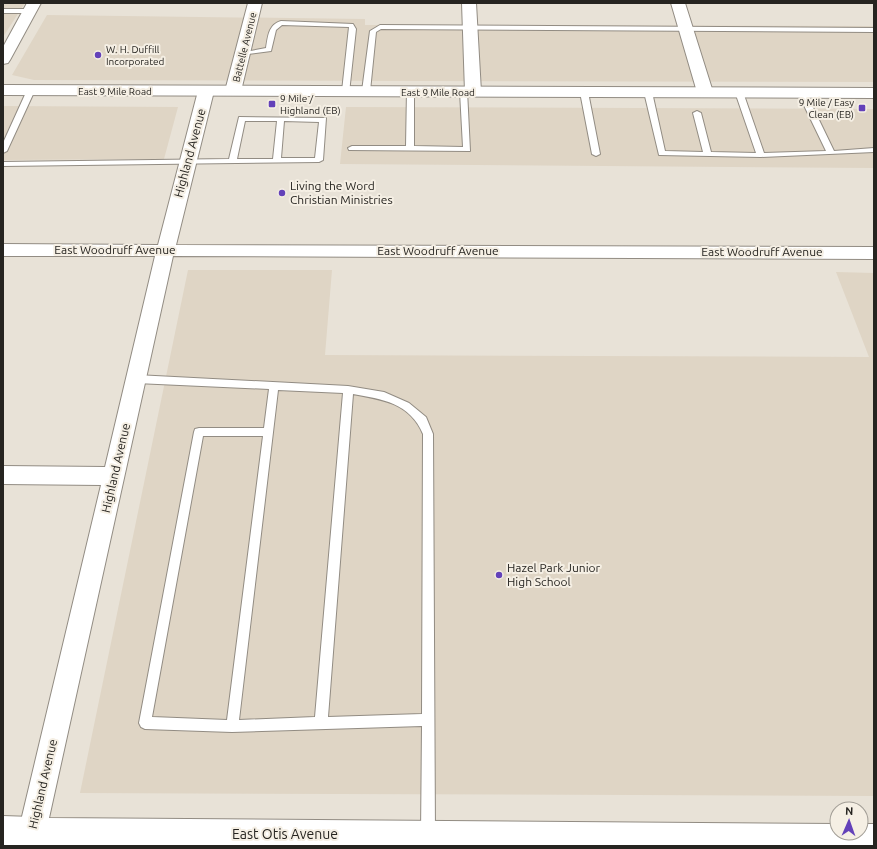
<svg xmlns="http://www.w3.org/2000/svg" width="877" height="849" font-family="Ubuntu,sans-serif">
	<style>
		.built { fill: #dfd5c5 }
		.lines { fill: none; stroke-linecap: round; stroke-linejoin: round }
		.lane-casing { stroke: #928c83; stroke-width: 2 }
		.street-casing { stroke: #928c83; stroke-width: 2 }
		.secondary-casing { stroke: #928c83; stroke-width: 2 }
		.lane { fill: #fff; fill-rule: evenodd }
		.street { fill: #fff; fill-rule: evenodd }
		.secondary { fill: #fff; fill-rule: evenodd }
		.poi-dot { fill: #6341b9; stroke: #f5efe4; stroke-width: 1.5 }
		.labels { text-anchor: middle; stroke-width: 4; stroke-linejoin: round; paint-order: stroke }
		.far-street-label { font-size: 10px; fill: #262420; stroke: #f5efe4 }
		.far-poi-label { font-size: 10px; fill: #262420; stroke: #f5efe4; text-anchor: start }
		.street-label { font-size: 12px; fill: #262420; stroke: #f5efe4 }
		.poi-label { font-size: 12px; fill: #262420; stroke: #f5efe4; text-anchor: start }
		.near-street-label { font-size: 14px; fill: #262420; stroke: #f5efe4 }
	</style>
	<rect width="100%" height="100%" fill="#e8e2d7"/>
	<!-- built -->
	<path class="built" d="M 3,3 L 25,3 L 3,37 Z
		M 47,15 L 365,19 L 365,25 L 874,26 L 874,82 L 34,80 L 12,75 Z
		M 3,106 L 178,107 L 164,159 L 3,160 Z
		M 346,107 L 874,109 L 874,168 L 340,164 Z
		M 188,270 L 332,270 L 325,355 L 869,357 L 836,272 L 874,273 L 874,796 L 80,793 Z"/>
	<g class="lines">
		<defs>
			<path id="lane" d="M 3,9 L 30,9 L 33,11 L 30,13 L 3,13 Z
				M 281,21 L 353,24 L 356,29 L 349,93 L 342,91 L 349,27 L 282,25 L 276,30 L 271,51 L 240,55 L 240,53 L 266,48 C 268,37 268,25 281,21 Z
				M 380,25 L 874,28 L 874,32 L 381,29 L 376,32 L 370,91 L 366,93 L 362,91 L 370,31 Z
				M 28,88 L 35,90 L 7,151 L 3,153 L 3,143 Z
				M 407,90 L 414,92 L 414,146 L 463,147 L 460,92 L 467,90 L 470,151 L 349,150 L 348,148 L 352,146 L 406,146 Z
				M 581,90 L 588,92 L 600,154 L 596,156 L 592,154 L 580,92 Z
				M 645,90 L 652,92 L 665,151 L 703,152 L 693,113 L 697,111 L 701,113 L 711,152 L 756,153 L 735,92 L 739,90 L 743,92 L 764,153 L 826,151 L 798,93 L 802,91 L 806,93 L 834,151 L 874,148 L 874,152 L 761,157 L 659,155 L 644,92 Z
				M 239,117 L 326,118 L 323,160 L 319,162 L 3,166 L 3,162 L 229,159 ZM 245,121 L 277,121 L 273,159 L 237,159 ZM 284,121 L 319,122 L 315,158 L 281,158 Z
				M 136,375 L 348,386 L 384,392 L 409,403 L 426,417 L 433,434 L 435,835 L 433,840 L 428,842 L 423,840 L 421,835 L 422,726 L 232,732 L 145,729 L 141,727 L 139,723 L 194,432 L 195,429 L 199,428 L 264,428 L 269,389 L 136,383 L 131,379 ZM 278,390 L 343,393 L 315,717 L 239,720 ZM 353,394 C 382,399 410,403 423,434 L 422,714 L 328,717 ZM 203,436 L 263,436 L 227,720 L 152,717 Z"/>
			<path id="street" d="M 27,3 L 41,3 L 10,60 L 8,63 L 3,64 L 3,47 Z
				M 248,3 L 262,3 L 241,91 L 238,94 L 228,94 L 225,91 Z
				M 462,3 L 476,3 L 481,92 L 478,95 L 468,95 L 465,92 Z
				M 671,3 L 685,3 L 713,92 L 710,95 L 700,95 L 697,92 Z
				M 206,86 L 211,88 L 214,91 L 176,245 L 874,247 L 874,259 L 173,256 L 49,818 L 837,824 L 837,833 L 861,833 L 861,824 L 874,824 L 874,846 L 15,846 L 101,485 L 3,484 L 3,466 L 105,467 L 155,256 L 3,256 L 3,244 L 158,245 L 198,91 L 201,88 Z"/>
			<path id="secondary" d="M 3,85 L 874,88 L 874,98 L 3,95 Z
				M 3,816 L 32,817 L 42,822 L 47,832 L 42,842 L 34,846 L 3,846 Z"/>
		</defs>
		<!-- lane casing -->
		<use href="#lane" class="lane-casing"/>
		<!-- street casing -->
		<use href="#street" class="street-casing"/>
		<!-- secondary casing -->
		<use href="#secondary" class="secondary-casing"/>
		<!-- lane -->
		<use href="#lane" class="lane"/>
		<!-- street -->
		<use href="#street" class="street"/>
		<!-- secondary -->
		<use href="#secondary" class="secondary"/>
	</g>
	<!-- markers -->
	<g class="poi-dot">
		<circle cx="98" cy="55" r="4"/>
		<rect x="268" y="100" width="8" height="8" rx="2"/>
		<rect x="858" y="104" width="8" height="8" rx="2"/>
		<circle cx="282" cy="193" r="4"/>
		<circle cx="499" cy="575" r="4"/>
	</g>
	<g class="labels">
		<!-- far-street labels -->
		<g class="far-street-label">
			<text transform="translate(244 47) rotate(-76)" y="4">Battelle Avenue</text>
			<text x="115" y="95">East 9 Mile Road</text>
			<text x="438" y="96">East 9 Mile Road</text>
		</g>
		<!-- far-poi labels -->
		<g class="far-poi-label">
			<text x="106" y="53">W. H. Duffill<tspan x="106" dy="12">Incorporated</tspan></text>
			<text x="280" y="102">9 Mile /<tspan x="280" dy="12">Highland (EB)</tspan></text>
			<text x="854" y="106" text-anchor="end">9 Mile / Easy<tspan x="854" dy="12">Clean (EB)</tspan></text>
		</g>
		<!-- street labels -->
		<g class="street-label">
			<text transform="translate(190 153) rotate(-75)" y="4">Highland Avenue</text>
			<text x="115" y="254">East Woodruff Avenue</text>
			<text x="438" y="255">East Woodruff Avenue</text>
			<text x="762" y="256">East Woodruff Avenue</text>
			<text transform="translate(116 468) rotate(-77)" y="4">Highland Avenue</text>
			<text transform="translate(43 784) rotate(-77)" y="4">Highland Avenue</text>
		</g>
		<!-- poi labels -->
		<g class="poi-label">
			<text x="290" y="190">Living the Word<tspan x="290" dy="14">Christian Ministries</tspan></text>
			<text x="507" y="572">Hazel Park Junior<tspan x="507" dy="14">High School</tspan></text>
		</g>
		<!-- near-street labels -->
		<g class="near-street-label">
			<text x="285" y="839">East Otis Avenue</text>
		</g>
	</g>
	<!-- border -->
	<rect width="877" height="849" fill="none" stroke="#262420" stroke-width="8"/>
	<!-- north arrow -->
	<g transform="translate(849 821) rotate(2)"><circle r="19" fill="#f5efe4" stroke="#a29e96"/>
	<path d="M0-3L7 15L0 10L-7 15Z" fill="#6341b9"/>
	<text y="-6" font-size="11" font-weight="bold" text-anchor="middle" fill="#262420">N</text>
	</g>
</svg>
